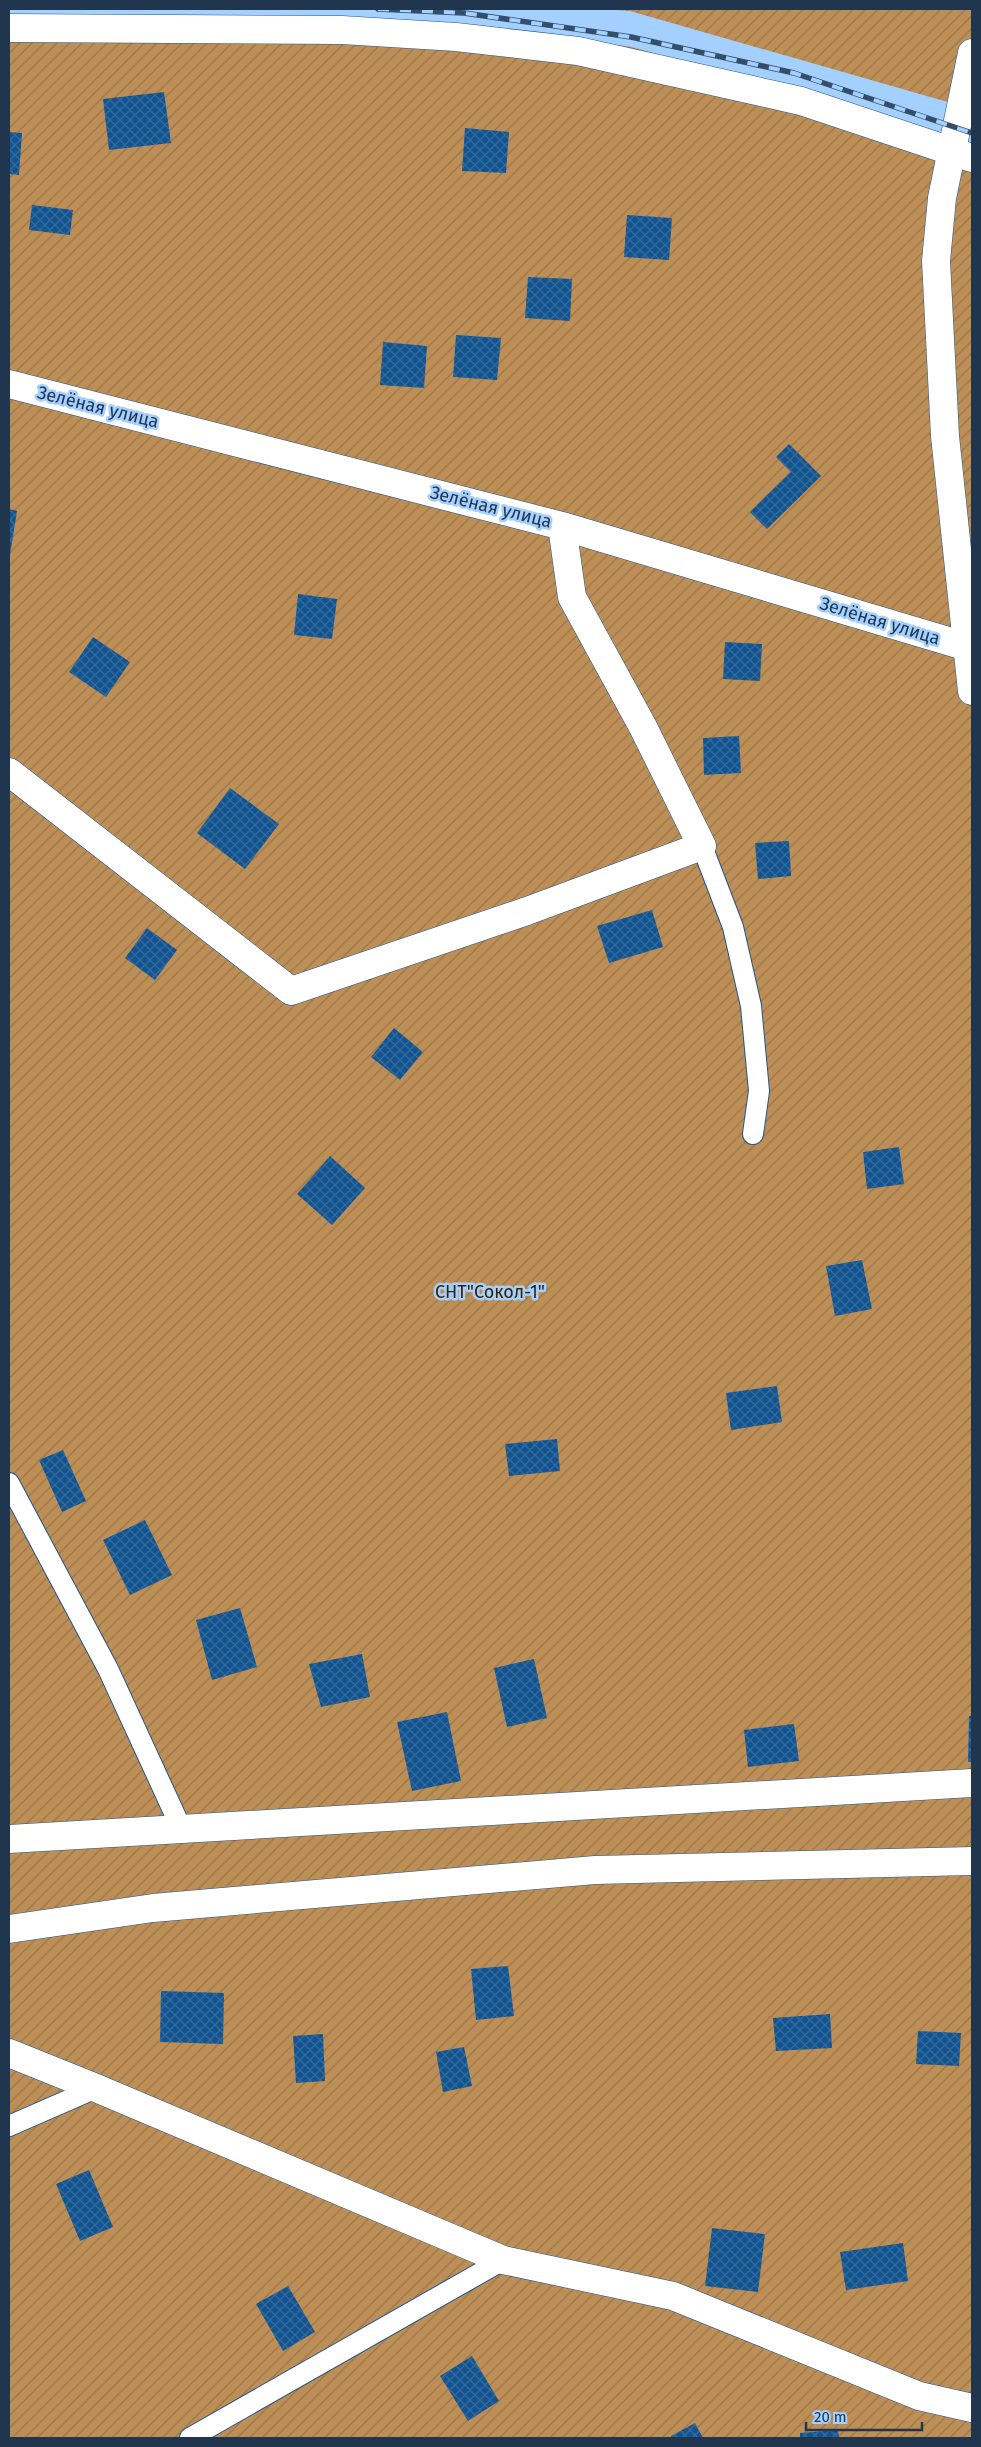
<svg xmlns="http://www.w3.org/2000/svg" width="981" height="2447" font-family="'Fira Sans',sans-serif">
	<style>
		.garden { fill: url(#garden-furrows) }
		.building { fill: url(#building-cross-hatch) }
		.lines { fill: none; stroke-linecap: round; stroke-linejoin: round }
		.lane-casing { stroke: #205588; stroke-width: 22 }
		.street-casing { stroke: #205588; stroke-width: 29 }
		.secondary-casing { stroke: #205588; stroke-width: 29 }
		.lane { stroke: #fff; stroke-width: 20 }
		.street { stroke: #fff; stroke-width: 28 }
		.secondary { stroke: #fff; stroke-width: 28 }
		.rail-casing { stroke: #344d68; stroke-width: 5.5 }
		.rail { stroke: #a4d0ff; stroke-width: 4; stroke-dasharray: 11; stroke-linecap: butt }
		.labels { text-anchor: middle; stroke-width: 5; stroke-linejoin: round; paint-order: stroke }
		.street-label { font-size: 18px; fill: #20364e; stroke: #a4d0ff }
		.park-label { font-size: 18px; fill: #3b2302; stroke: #a4d0ff }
	</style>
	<defs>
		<pattern id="garden-furrows" width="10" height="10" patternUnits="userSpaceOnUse" patternTransform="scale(1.25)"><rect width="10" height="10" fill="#bd8f57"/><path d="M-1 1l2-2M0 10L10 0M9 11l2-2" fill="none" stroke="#99764a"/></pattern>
		<pattern id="building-cross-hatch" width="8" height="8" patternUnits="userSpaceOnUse" patternTransform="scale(1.25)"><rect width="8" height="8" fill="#125490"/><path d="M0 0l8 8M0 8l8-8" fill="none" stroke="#346a9c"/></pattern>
	</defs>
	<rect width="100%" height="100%" fill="#a4d0ff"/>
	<!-- garden -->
	<path class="garden" d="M 603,9 L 972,9 L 972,109 L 630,11 Z
		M 9,17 L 453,24 L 632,47 L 887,119 L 972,147 L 972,2438 L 9,2438 Z"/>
	<!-- building -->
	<path class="building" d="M 164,92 L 171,143 L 109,150 L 103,99 Z
		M 465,128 L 509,132 L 506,173 L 462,171 Z
		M 9,132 L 22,133 L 19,175 L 9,174 Z
		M 32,205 L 73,210 L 70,235 L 29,230 Z
		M 627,215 L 672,218 L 669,260 L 624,257 Z
		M 528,277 L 572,279 L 570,321 L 525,318 Z
		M 456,335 L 501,338 L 497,380 L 453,377 Z
		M 383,342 L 427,346 L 424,388 L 380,385 Z
		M 789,444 L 821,476 L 767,529 L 750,512 L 791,472 L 776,457 Z
		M 9,509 L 17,511 L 10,555 L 9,555 Z
		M 298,594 L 337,599 L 332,639 L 294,635 Z
		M 93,637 L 130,662 L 106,697 L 69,672 Z
		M 725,642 L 762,644 L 760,681 L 723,679 Z
		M 739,736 L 741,773 L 704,775 L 703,738 Z
		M 230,788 L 279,824 L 245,869 L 197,833 Z
		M 789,841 L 791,876 L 758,879 L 755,843 Z
		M 652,910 L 663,947 L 609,963 L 597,926 Z
		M 147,928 L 177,950 L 155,980 L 125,958 Z
		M 394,1028 L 423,1052 L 400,1080 L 371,1057 Z
		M 899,1147 L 904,1184 L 867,1189 L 863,1152 Z
		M 330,1156 L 365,1188 L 332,1225 L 297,1194 Z
		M 862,1260 L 872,1309 L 835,1316 L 826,1266 Z
		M 777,1386 L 782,1422 L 731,1430 L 726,1393 Z
		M 557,1439 L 560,1471 L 509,1476 L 505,1444 Z
		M 63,1450 L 86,1501 L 62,1512 L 39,1460 Z
		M 145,1520 L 172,1575 L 130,1595 L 103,1540 Z
		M 240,1608 L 257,1667 L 212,1680 L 196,1620 Z
		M 362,1654 L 370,1697 L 321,1707 L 309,1664 Z
		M 534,1659 L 547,1718 L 507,1727 L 494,1668 Z
		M 447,1712 L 461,1781 L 412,1791 L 397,1722 Z
		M 969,1716 L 972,1716 L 972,1762 L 968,1762 Z
		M 794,1724 L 799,1761 L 748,1767 L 744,1730 Z
		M 508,1966 L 514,2016 L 476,2020 L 471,1969 Z
		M 161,1991 L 224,1993 L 223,2044 L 160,2042 Z
		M 830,2014 L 832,2048 L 776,2051 L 773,2018 Z
		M 918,2031 L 961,2033 L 959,2066 L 916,2064 Z
		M 323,2034 L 325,2081 L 296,2083 L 293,2036 Z
		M 464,2047 L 472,2086 L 443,2092 L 436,2052 Z
		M 89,2170 L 113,2227 L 80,2241 L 56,2184 Z
		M 712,2228 L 765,2234 L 758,2292 L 705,2286 Z
		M 903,2243 L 908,2281 L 846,2290 L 840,2252 Z
		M 288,2286 L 315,2332 L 283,2351 L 256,2304 Z
		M 472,2356 L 499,2401 L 468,2421 L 440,2376 Z
		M 695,2423 L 703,2438 L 672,2438 L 671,2436 Z
		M 838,2430 L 839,2438 L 800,2438 L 800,2433 Z"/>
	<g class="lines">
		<defs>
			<path id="lane" d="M 702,846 L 733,927 L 751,1006 L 759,1091 L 753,1134
				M 9,1483 L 108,1669 L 182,1830
				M 9,2126 L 96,2088
				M 190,2438 L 503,2260"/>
			<path id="street" d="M 9,28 L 342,30 L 456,37 L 578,51 L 801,101 L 972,158
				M 9,384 L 562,526 L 968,647
				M 9,772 L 291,991 L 527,911 L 702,846 L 643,727 L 572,597 L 562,526
				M 9,1839 L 972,1783
				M 9,1929 L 153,1908 L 595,1870 L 972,1861
				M 9,2053 L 96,2088 L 503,2260 L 673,2296 L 919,2396 L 972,2408"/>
			<path id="secondary" d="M 972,53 L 942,198 L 936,261 L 945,436 L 972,691"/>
		</defs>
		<!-- lane casing -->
		<use href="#lane" class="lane-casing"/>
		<!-- street casing -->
		<use href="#street" class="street-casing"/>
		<!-- secondary casing -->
		<use href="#secondary" class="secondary-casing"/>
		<!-- lane -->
		<use href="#lane" class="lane"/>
		<!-- street -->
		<use href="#street" class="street"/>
		<!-- secondary -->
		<use href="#secondary" class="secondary"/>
		<defs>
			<path id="rail" d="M 378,9 L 464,13 L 631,37 L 794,73 L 972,133"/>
		</defs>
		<!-- rail casing -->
		<use href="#rail" class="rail-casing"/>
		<!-- rail -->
		<use href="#rail" class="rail"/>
	</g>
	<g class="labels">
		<!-- street labels -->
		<g class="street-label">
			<text transform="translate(98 407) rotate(14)" y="6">Зелёная улица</text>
			<text transform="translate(491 507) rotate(14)" y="6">Зелёная улица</text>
			<text transform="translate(880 621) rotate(17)" y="6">Зелёная улица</text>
		</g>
		<!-- park labels -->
		<g class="park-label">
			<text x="490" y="1298">СНТ"Сокол-1"</text>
		</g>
	</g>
	<!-- border -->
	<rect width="981" height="2447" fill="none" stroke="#20364e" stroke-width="20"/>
	<!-- scale -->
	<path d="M806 2422v8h116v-8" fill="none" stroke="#20364e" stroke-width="2.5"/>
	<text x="814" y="2422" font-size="15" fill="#20364e" stroke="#a4d0ff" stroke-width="4" paint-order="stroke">20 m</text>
</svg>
